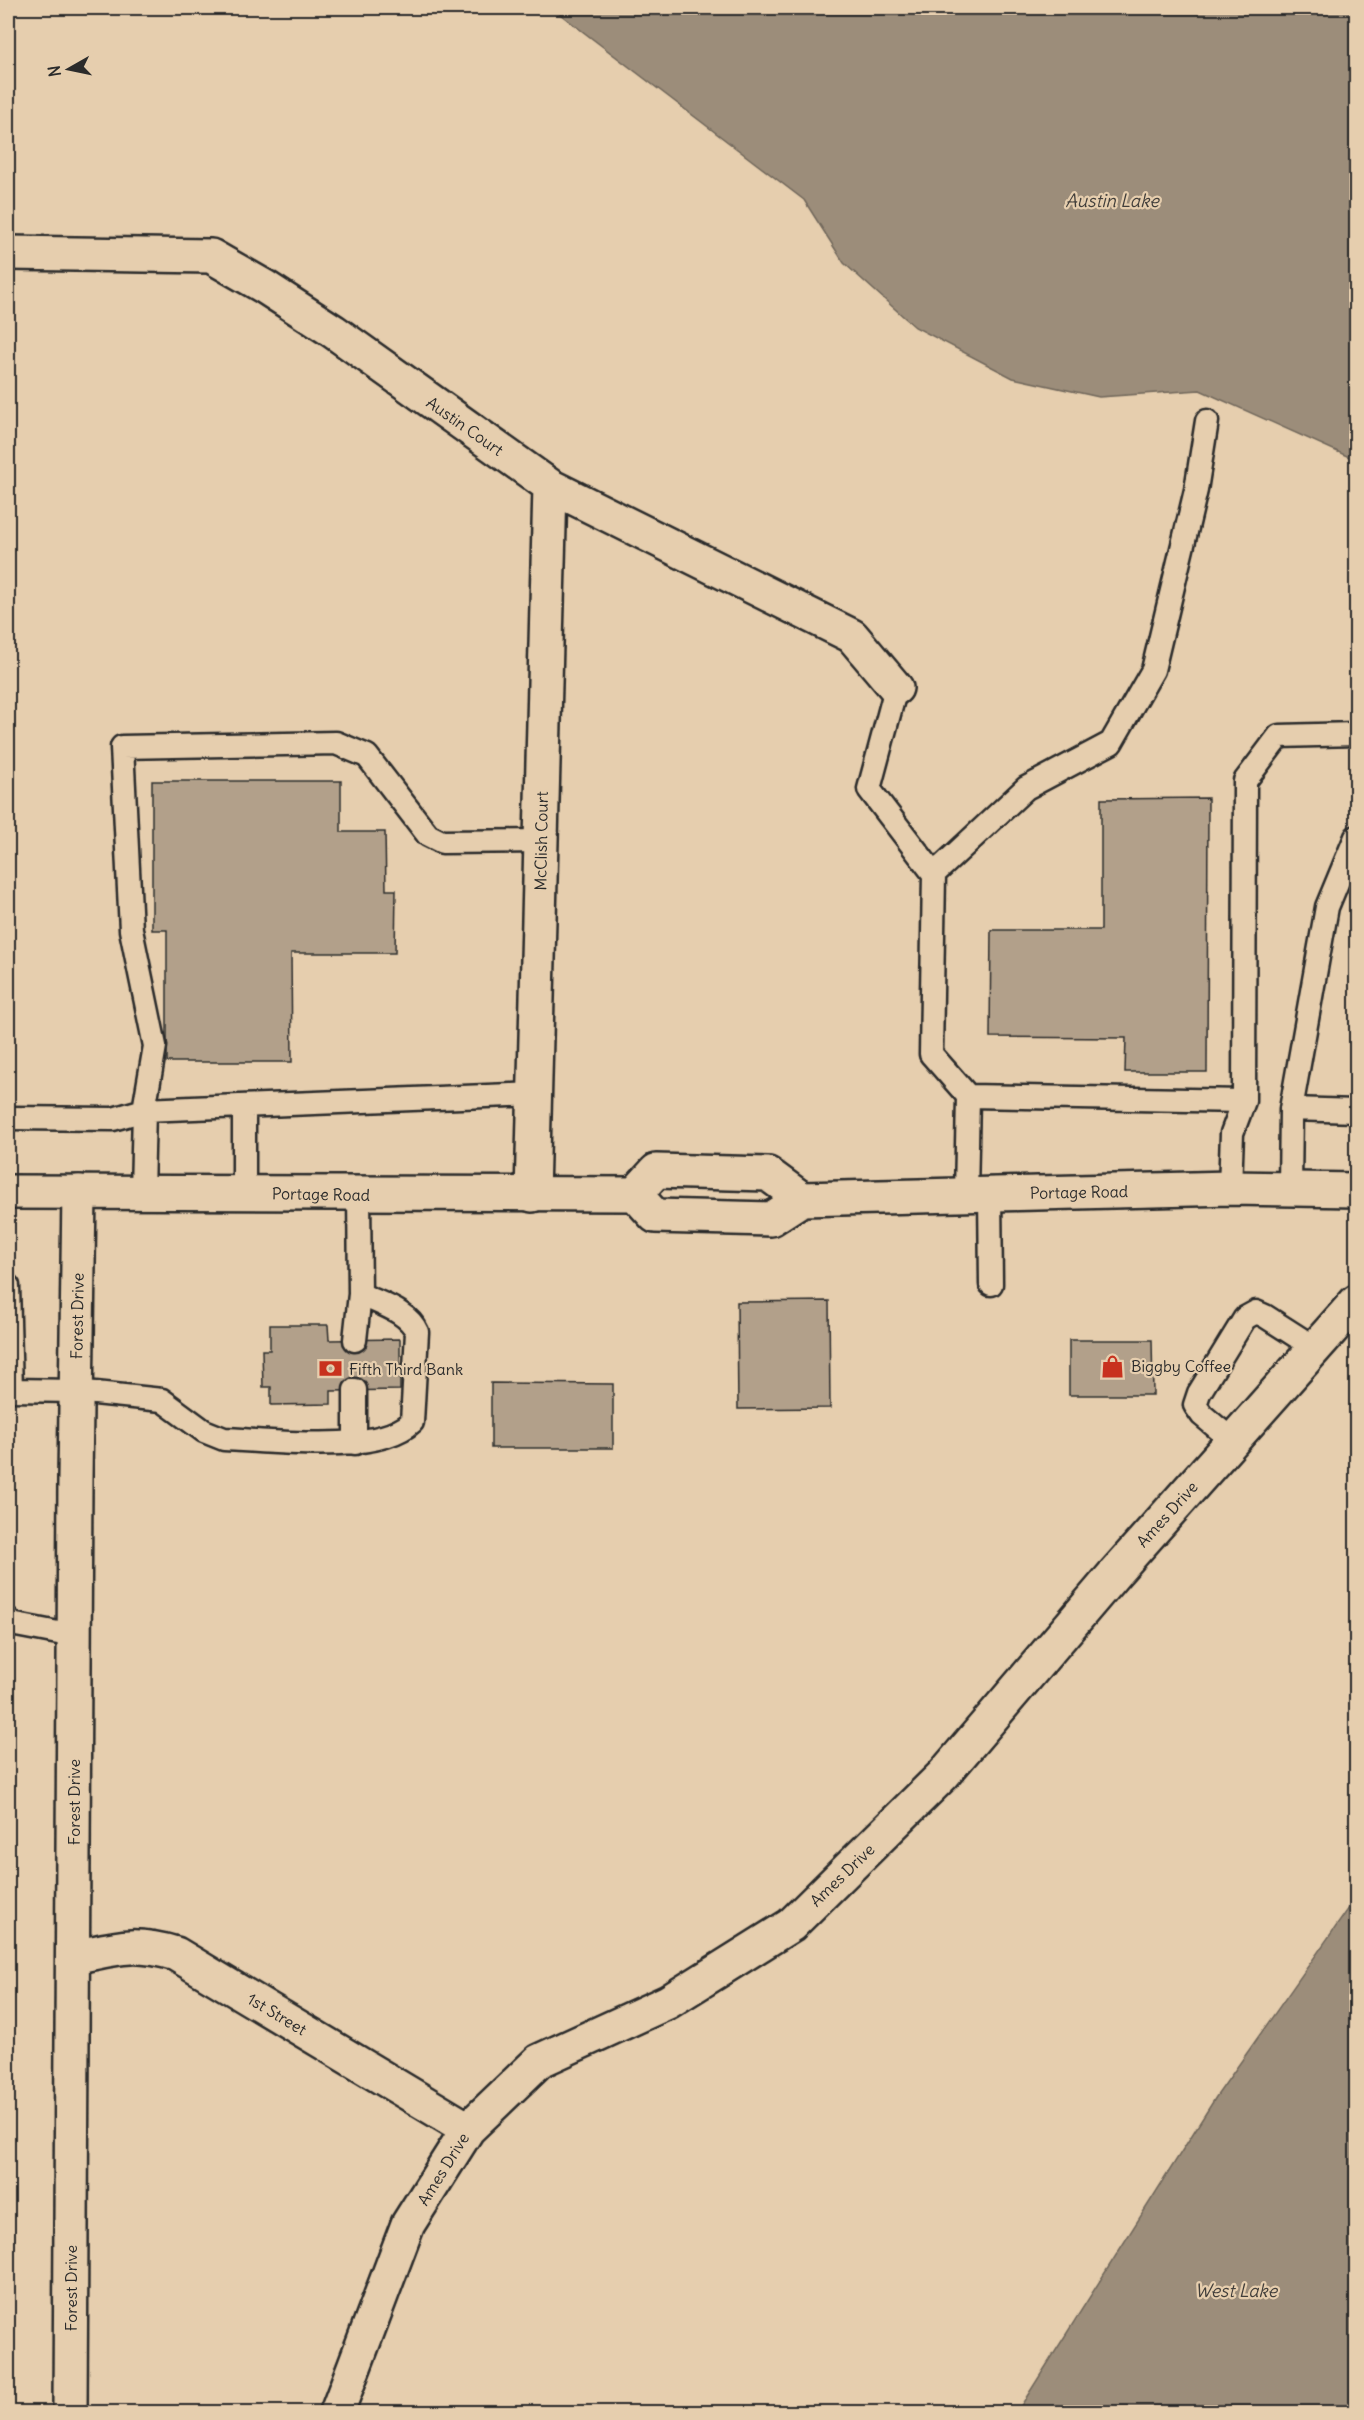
<svg xmlns="http://www.w3.org/2000/svg" width="1364" height="2420" font-family="Delius,sans-serif">
	<style>
		.water { fill: #9c8d7a; stroke: #6f665a; stroke-width: 1.5 }
		.building { fill: #b2a08a; stroke: #2b2b2b; stroke-width: 1.5 }
		.lines { fill: none; stroke-linecap: round; stroke-linejoin: round }
		.service-casing { stroke: #2b2b2b; stroke-width: 27 }
		.minor-casing { stroke: #2b2b2b; stroke-width: 38 }
		.tertiary-casing { stroke: #2b2b2b; stroke-width: 38 }
		.service { stroke: #e6ceae; stroke-width: 22 }
		.minor { stroke: #e6ceae; stroke-width: 33 }
		.tertiary { stroke: #e6ceae; stroke-width: 33 }
		.labels { text-anchor: middle; stroke-width: 4.5; stroke-linejoin: round; paint-order: stroke }
		.street-label { font-size: 16px; fill: #2b2b2b; stroke: #e6ceae }
		.poi-label { font-size: 16px; fill: #2b2b2b; stroke: #e6ceae; text-anchor: start }
		.water-label { font-size: 18px; font-style: italic; fill: #423f3b; stroke: #e6ceae }
	</style>
	<rect width="100%" height="100%" fill="#e6ceae"/>
	<filter id="ink" filterUnits="userSpaceOnUse"><feTurbulence type="fractalNoise" baseFrequency=".0167" numOctaves="2"/><feDisplacementMap in="SourceGraphic" scale="12" xChannelSelector="R" yChannelSelector="G"/><feConvolveMatrix kernelMatrix="1 2 1 2 8 2 1 2 1" color-interpolation-filters="sRGB"/></filter>
	<g filter="url(#ink)">
		<!-- water -->
		<path class="water" d="M 552,8 L 1356,8 L 1356,460 L 1200,390 L 1099,397 L 1013,378 L 915,327 L 844,263 L 804,200 Z
			M 1356,1898 L 1356,2412 L 1017,2412 L 1216,2097 Z"/>
		<!-- building -->
		<path class="building" d="M 152,781 L 341,781 L 341,832 L 385,832 L 386,890 L 396,890 L 395,953 L 291,953 L 292,1062 L 167,1062 L 167,930 L 152,930 Z
			M 1208,798 L 1207,1072 L 1125,1072 L 1126,1038 L 990,1037 L 991,930 L 1101,930 L 1101,799 Z
			M 829,1301 L 830,1408 L 738,1409 L 737,1302 Z
			M 270,1325 L 328,1325 L 329,1340 L 400,1339 L 400,1390 L 331,1391 L 331,1404 L 271,1405 L 271,1387 L 263,1387 L 262,1350 L 270,1350 Z
			M 1069,1340 L 1152,1340 L 1153,1395 L 1069,1395 Z
			M 491,1383 L 613,1384 L 613,1448 L 491,1448 Z"/>
		<g class="lines">
			<defs>
				<path id="service" d="M 896,688 L 869,789 L 934,874 L 931,1054 L 968,1096
					M 934,874 L 1026,788 L 1111,743 L 1153,670 L 1196,490 L 1207,421
					M 1291,1109 L 1327,907 L 1356,837
					M 8,1118 L 113,1119 L 144,1110 L 535,1094
					M 1230,1188 L 1232,1133 L 1244,1101 L 1245,781 L 1279,736 L 1356,734
					M 1290,1188 L 1291,1109 L 1356,1111
					M 142,1192 L 144,1110 L 155,1046 L 131,930 L 122,747 L 336,743 L 367,756 L 428,835 L 442,842 L 541,841
					M 244,1193 L 244,1106
					M 990,1194 L 991,1284
					M 966,1195 L 968,1096 L 1244,1101
					M 8,1286 L 11,1390 L 76,1391 L 162,1400 L 204,1431 L 224,1439 C 272,1441 377,1455 412,1422 L 417,1332 C 408,1311 380,1304 360,1294
					M 355,1340 L 360,1294 L 359,1194
					M 1233,1441 L 1202,1415 L 1195,1405 L 1199,1393 L 1245,1318 L 1256,1312 L 1265,1316 L 1315,1348
					M 355,1443 L 355,1390
					M 8,1619 L 11,1624 L 74,1636"/>
				<path id="minor" d="M 8,253 L 211,256 L 265,287 L 333,331 L 550,486 L 852,636 L 896,688
					M 532,1195 L 550,486
					M 74,1957 C 117,1948 132,1941 176,1954 L 468,2129
					M 70,2412 L 75,1479 L 79,1192
					M 337,2412 L 408,2224 L 468,2129 L 539,2061 L 668,2002 L 791,1925 L 943,1775 L 1115,1573 L 1356,1302"/>
				<path id="tertiary" d="M 8,1192 L 635,1194 L 656,1171 L 768,1174 L 802,1199
					M 635,1194 L 655,1216 L 771,1219 L 802,1199 L 1230,1188 L 1356,1190"/>
			</defs>
			<!-- service casing -->
			<use href="#service" class="service-casing"/>
			<!-- minor casing -->
			<use href="#minor" class="minor-casing"/>
			<!-- tertiary casing -->
			<use href="#tertiary" class="tertiary-casing"/>
			<!-- service -->
			<use href="#service" class="service"/>
			<!-- minor -->
			<use href="#minor" class="minor"/>
			<!-- tertiary -->
			<use href="#tertiary" class="tertiary"/>
		</g>
	</g>
	<!-- icons -->
	<defs>
		<symbol id="shop-bare" viewBox="-9 -9 18 18"><path d="M-5-2.5h2.3a2.7 3.5 0 0 1 5.4 0H5L5.5 6h-11ZM-1.5-2.5h3a1.5 2.3 0 0 0-3 0Z" fill="#c8321e" stroke="#e6ceae" stroke-width="2.5" paint-order="stroke"/></symbol>
		<symbol id="bank-bare" viewBox="-9 -9 18 18"><path d="M-6-4H6V4H-6ZM0-2.3a2.3 2.3 0 1 0 0 4.6a2.3 2.3 0 1 0 0-4.6Z" fill="#c8321e" stroke="#e6ceae" stroke-width="2.5" paint-order="stroke"/></symbol>
	</defs>
	<g fill-rule="evenodd">
		<use href="#shop-bare" x="1096" y="1350" width="33" height="33"/>
		<use href="#bank-bare" x="314" y="1352" width="33" height="33"/>
	</g>
	<g class="labels">
		<!-- street labels -->
		<g class="street-label">
			<text transform="translate(465 426) rotate(35)" y="6">Austin Court</text>
			<text transform="translate(541 841) rotate(-89)" y="6">McClish Court</text>
			<text transform="translate(1079 1192) rotate(-1)" y="6">Portage Road</text>
			<text transform="translate(321 1194) rotate(1)" y="6">Portage Road</text>
			<text transform="translate(77 1316) rotate(-89)" y="6">Forest Drive</text>
			<text transform="translate(1167 1514) rotate(-48)" y="6">Ames Drive</text>
			<text transform="translate(74 1802) rotate(-90)" y="6">Forest Drive</text>
			<text transform="translate(842 1875) rotate(-44)" y="6">Ames Drive</text>
			<text transform="translate(277 2014) rotate(31)" y="6">1st Street</text>
			<text transform="translate(443 2169) rotate(-58)" y="6">Ames Drive</text>
			<text transform="translate(71 2288) rotate(-90)" y="6">Forest Drive</text>
		</g>
		<!-- poi labels -->
		<g class="poi-label">
			<text x="1131" y="1372">Biggby Coffee</text>
			<text x="349" y="1375">Fifth Third Bank</text>
		</g>
		<!-- water labels -->
		<g class="water-label">
			<text x="1112" y="207">Austin Lake</text>
			<text x="1236" y="2297">West Lake</text>
		</g>
	</g>
	<!-- margin -->
	<rect width="1364" height="2420" fill="none" stroke="#e6ceae" stroke-width="30"/>
	<rect x="15" y="15" width="1334" height="2390" fill="none" stroke="#2b2b2b" stroke-width="2" filter="url(#ink)"/>
	<!-- north arrow -->
	<g transform="translate(69 69) rotate(261)" stroke="#e6ceae" stroke-width="4.5" paint-order="stroke">
	<path d="M0-4.5L10 22L0 15L-10 22Z" fill="#2b2b2b"/>
	<text y="-9" font-size="16" font-weight="bold" text-anchor="middle" fill="#2b2b2b">N</text>
	</g>
</svg>
